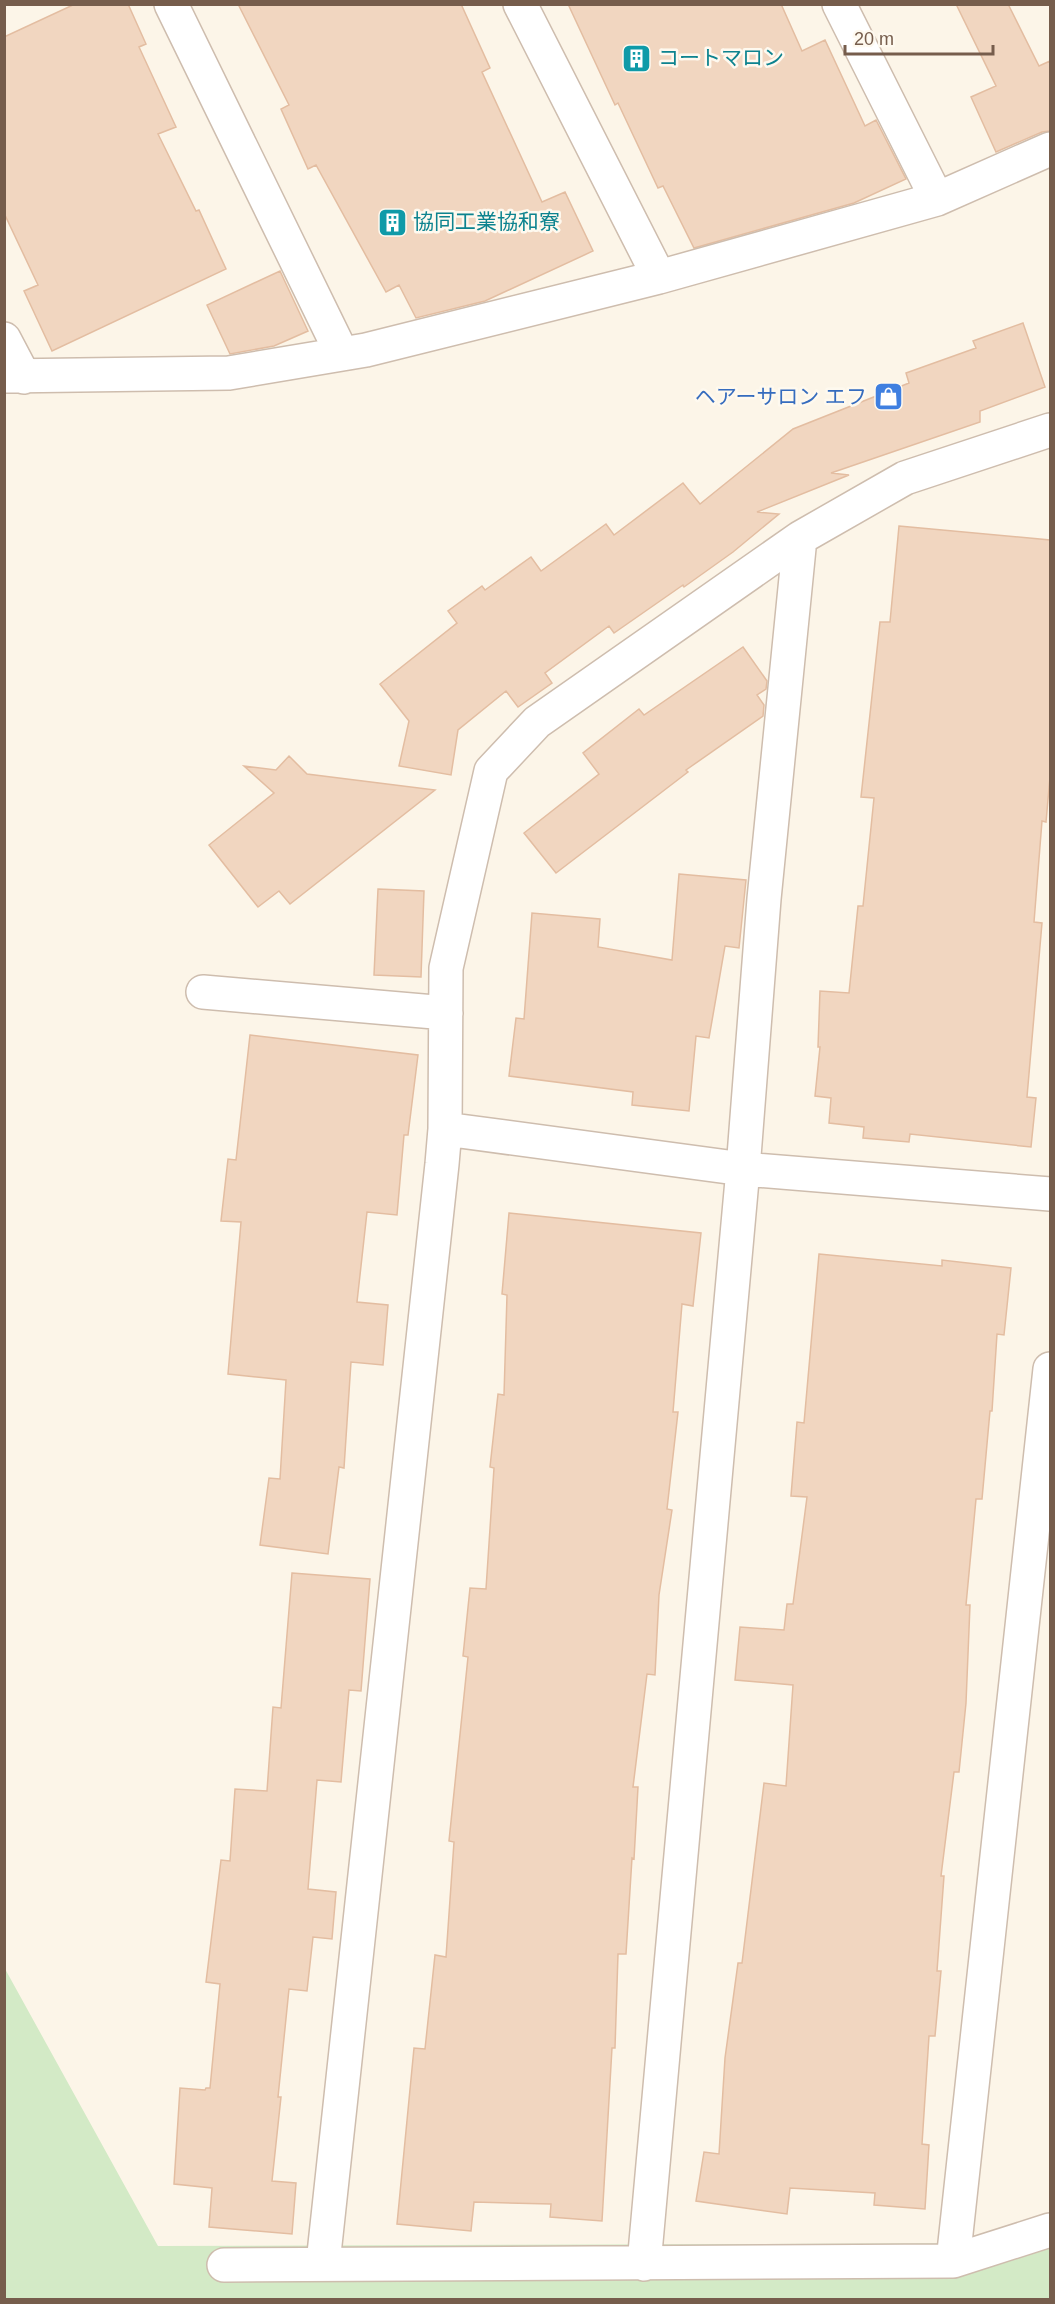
<svg xmlns="http://www.w3.org/2000/svg" width="1055" height="2304" font-family="Arial,'Noto Sans JP',sans-serif">
	<style>
		.green { fill: #d3eac6 }
		.building { fill: #f1d6c0; stroke: #e3bda1; stroke-width: 1.5 }
		.lines { fill: none; stroke-linecap: round; stroke-linejoin: round }
		.minor-casing { stroke: #cebdae; stroke-width: 36 }
		.minor { stroke: #fff; stroke-width: 33 }
		.labels { text-anchor: middle; stroke-width: 5; stroke-linejoin: round; paint-order: stroke }
		.culture-label { font-size: 21px; fill: #0d838f; stroke: #fef9ef; text-anchor: start }
		.shop-label { font-size: 21px; fill: #366cbe; stroke: #fef9ef; text-anchor: end }
	</style>
	<rect width="100%" height="100%" fill="#fcf5e8"/>
	<!-- green -->
	<path class="green" d="M 4,1967 L 158,2246 L 1021,2243 L 1050,2240 L 1050,2299 L 5,2299 Z"/>
	<!-- building -->
	<path class="building" d="M 75,4 L 128,4 L 146,44 L 139,47 L 176,127 L 158,134 L 196,211 L 199,210 L 226,269 L 52,351 L 24,291 L 38,285 L 4,213 L 4,37 Z
		M 238,4 L 461,4 L 490,68 L 482,72 L 542,202 L 565,192 L 593,251 L 485,301 L 416,318 L 399,285 L 386,292 L 316,165 L 308,169 L 281,109 L 289,105 Z
		M 568,4 L 781,4 L 802,51 L 825,40 L 865,126 L 876,120 L 906,179 L 854,203 L 694,248 L 663,186 L 658,188 L 618,103 L 615,105 Z
		M 956,4 L 1008,4 L 1039,66 L 1050,61 L 1050,131 L 1042,132 L 996,152 L 971,97 L 996,86 Z
		M 280,271 L 308,331 L 274,346 L 230,354 L 207,305 Z
		M 1023,323 L 1045,387 L 980,411 L 980,422 L 831,473 L 849,475 L 757,512 L 779,514 L 733,552 L 684,587 L 683,585 L 614,633 L 609,626 L 545,673 L 552,683 L 518,707 L 506,691 L 458,730 L 451,775 L 399,766 L 409,721 L 380,684 L 457,623 L 448,611 L 482,586 L 485,590 L 531,557 L 541,571 L 606,524 L 614,535 L 683,483 L 700,504 L 793,429 L 909,383 L 906,373 L 976,348 L 973,341 Z
		M 899,526 L 1050,540 L 1050,777 L 1046,822 L 1042,821 L 1034,922 L 1042,923 L 1027,1097 L 1036,1098 L 1031,1147 L 910,1134 L 909,1142 L 863,1138 L 864,1127 L 829,1123 L 831,1098 L 815,1096 L 820,1047 L 818,1047 L 820,991 L 849,993 L 858,906 L 863,906 L 874,798 L 861,797 L 880,622 L 890,622 Z
		M 743,647 L 767,681 L 766,689 L 757,695 L 764,705 L 763,716 L 686,770 L 688,772 L 556,873 L 524,833 L 599,774 L 583,753 L 639,709 L 644,715 Z
		M 289,756 L 307,774 L 435,790 L 290,904 L 279,891 L 258,907 L 209,845 L 274,793 L 244,766 L 276,770 Z
		M 679,874 L 746,880 L 739,948 L 725,946 L 709,1038 L 696,1036 L 689,1111 L 632,1105 L 633,1092 L 509,1076 L 516,1018 L 524,1019 L 532,913 L 600,919 L 598,947 L 672,960 Z
		M 378,889 L 424,891 L 421,977 L 374,975 Z
		M 250,1035 L 418,1055 L 408,1135 L 404,1135 L 397,1215 L 367,1212 L 357,1302 L 388,1305 L 383,1365 L 351,1362 L 344,1468 L 339,1467 L 328,1554 L 260,1545 L 269,1478 L 280,1479 L 286,1380 L 228,1374 L 241,1222 L 221,1221 L 228,1159 L 236,1160 Z
		M 509,1213 L 701,1233 L 693,1306 L 682,1304 L 673,1412 L 678,1412 L 667,1509 L 672,1510 L 659,1595 L 655,1675 L 647,1674 L 633,1787 L 638,1787 L 634,1859 L 632,1858 L 626,1954 L 618,1954 L 615,2048 L 612,2048 L 602,2221 L 550,2217 L 551,2204 L 474,2202 L 471,2231 L 397,2224 L 414,2048 L 425,2049 L 435,1955 L 446,1957 L 454,1842 L 449,1841 L 468,1657 L 463,1656 L 470,1588 L 486,1589 L 494,1468 L 490,1467 L 498,1394 L 504,1395 L 507,1295 L 502,1294 Z
		M 819,1254 L 942,1266 L 942,1260 L 1011,1268 L 1004,1335 L 997,1334 L 992,1411 L 990,1411 L 982,1499 L 976,1499 L 966,1605 L 970,1605 L 966,1703 L 959,1772 L 954,1772 L 941,1876 L 944,1876 L 937,1971 L 941,1971 L 935,2036 L 929,2036 L 922,2144 L 929,2145 L 925,2209 L 874,2205 L 875,2193 L 790,2188 L 787,2214 L 696,2201 L 704,2152 L 719,2154 L 725,2058 L 738,1963 L 742,1963 L 764,1783 L 786,1786 L 793,1685 L 735,1680 L 740,1627 L 784,1630 L 787,1604 L 793,1604 L 807,1497 L 791,1496 L 797,1422 L 804,1423 Z
		M 292,1573 L 370,1579 L 361,1691 L 349,1690 L 341,1782 L 317,1780 L 308,1889 L 336,1892 L 332,1939 L 313,1937 L 307,1991 L 289,1989 L 278,2097 L 281,2097 L 272,2181 L 296,2183 L 292,2234 L 209,2227 L 212,2188 L 174,2184 L 180,2088 L 205,2090 L 206,2088 L 210,2088 L 220,1984 L 206,1982 L 221,1860 L 230,1861 L 235,1789 L 267,1791 L 273,1707 L 281,1708 Z"/>
	<g class="lines">
		<defs>
			<path id="minor" d="M 171,4 L 342,354
				M 520,4 L 659,277
				M 839,4 L 937,199
				M 4,339 L 24,377
				M 4,376 L 229,373 L 366,350 L 659,277 L 937,199 L 1050,149
				M 203,992 L 446,1013
				M 445,1129 L 743,1169 L 1050,1194
				M 953,2261 L 1050,1369
				M 323,2263 L 442,1164 L 445,1129 L 446,968 L 491,771 L 537,722 L 800,538 L 905,478 L 1050,430
				M 644,2264 L 743,1169 L 764,899 L 800,538
				M 224,2265 L 953,2261 L 1050,2230"/>
		</defs>
		<!-- minor casing -->
		<use href="#minor" class="minor-casing"/>
		<!-- minor -->
		<use href="#minor" class="minor"/>
	</g>
	<!-- icons -->
	<defs>
		<symbol id="building-square" viewBox="-11 -11 22 22"><rect x="-9" y="-9" width="18" height="18" rx="4" fill="#0f9aa8" stroke="#fef9ef"/><path d="M-4-6H4V6H1V3H-1V6H-4ZM-2.5-4.3h1.7v1.8h-1.7ZM.8-4.3h1.7v1.8H.8ZM-2.5-1h1.7V.8h-1.7ZM.8-1h1.7V.8H.8Z" fill="#fff"/></symbol>
		<symbol id="shop-square" viewBox="-11 -11 22 22"><rect x="-9" y="-9" width="18" height="18" rx="4" fill="#3f7fe0" stroke="#fef9ef"/><path d="M-5-2.5h2.3a2.7 3.5 0 0 1 5.4 0H5L5.5 6h-11ZM-1.5-2.5h3a1.5 2.3 0 0 0-3 0Z" fill="#fff"/></symbol>
	</defs>
	<g fill-rule="evenodd">
		<use href="#building-square" x="620" y="42" width="33" height="33"/>
		<use href="#building-square" x="376" y="206" width="33" height="33"/>
		<use href="#shop-square" x="872" y="380" width="33" height="33"/>
	</g>
	<g class="labels">
		<!-- culture labels -->
		<g class="culture-label">
			<text x="658" y="65">コートマロン</text>
			<text x="413" y="229">協同工業協和寮</text>
		</g>
		<!-- shop labels -->
		<g class="shop-label">
			<text x="867" y="404">ヘアーサロン エフ</text>
		</g>
	</g>
	<!-- border -->
	<rect width="1055" height="2304" fill="none" stroke="#765d4c" stroke-width="12"/>
	<!-- scale -->
	<path d="M845 45v9h148v-9" fill="none" stroke="#765d4c" stroke-width="3"/>
	<text x="854" y="45" font-size="18" fill="#765d4c" stroke="#fef9ef" stroke-width="4.5" paint-order="stroke">20 m</text>
</svg>
